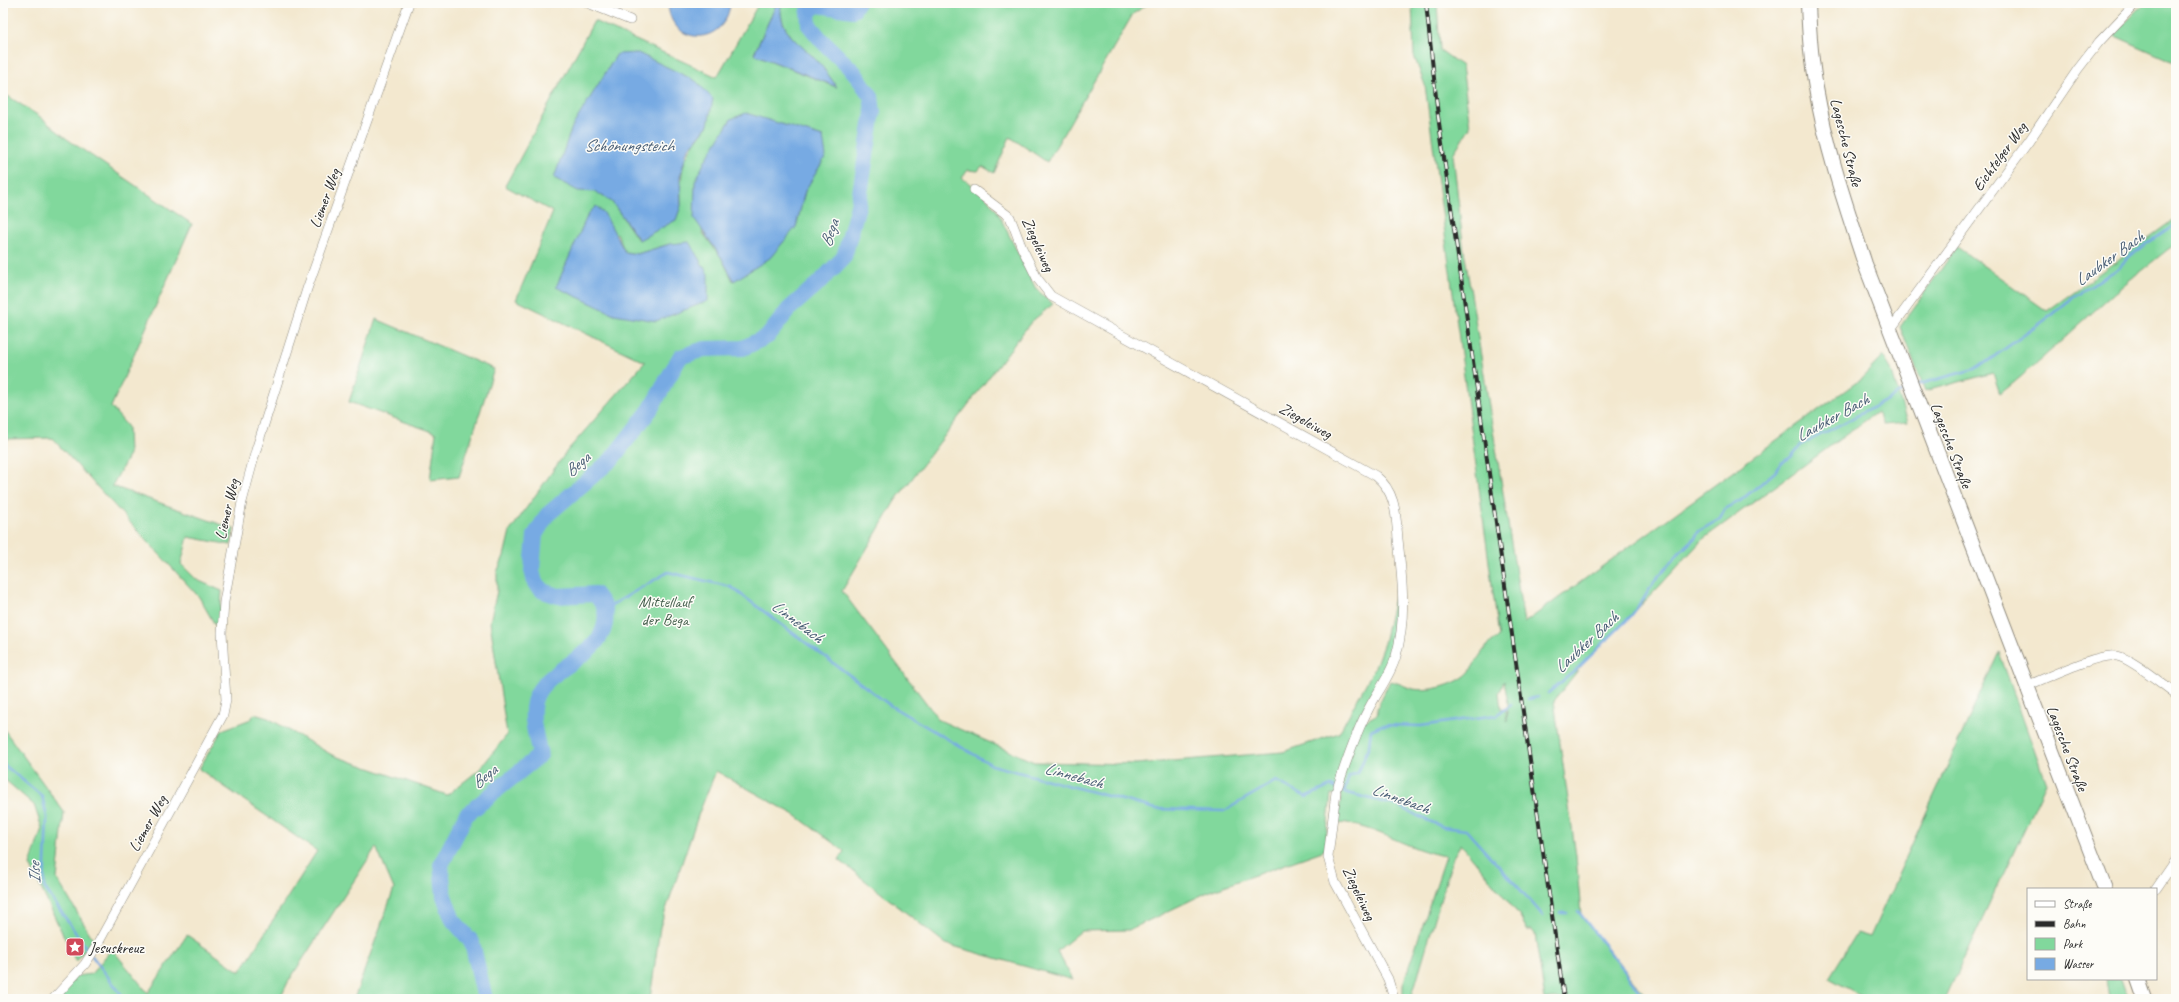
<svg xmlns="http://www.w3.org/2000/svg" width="2179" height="1002" font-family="Caveat,sans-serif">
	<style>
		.green { fill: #81d89c; stroke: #568264; fill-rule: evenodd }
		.water { fill: #77aae3; stroke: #516a87 }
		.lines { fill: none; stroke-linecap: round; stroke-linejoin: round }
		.stream { stroke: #77aae3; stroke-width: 2.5 }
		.river { stroke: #77aae3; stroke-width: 16 }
		.minor-casing { stroke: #8f8a7d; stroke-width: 10 }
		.primary-casing { stroke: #8f8a7d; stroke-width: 16 }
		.minor { stroke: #fff; stroke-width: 9 }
		.primary { stroke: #fff; stroke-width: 14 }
		.rail-casing { stroke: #2b2b2b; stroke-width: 4 }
		.rail { stroke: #fdfcf7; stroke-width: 2.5; stroke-dasharray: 8; stroke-linecap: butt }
		.labels { text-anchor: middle; stroke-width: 3; stroke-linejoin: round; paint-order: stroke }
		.street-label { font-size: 16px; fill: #2b2b2b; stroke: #fdfcf7 }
		.park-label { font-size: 16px; fill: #455f4d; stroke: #fdfcf7 }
		.poi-label { font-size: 16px; fill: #2b2b2b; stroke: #fdfcf7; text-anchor: start }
		.water-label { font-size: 17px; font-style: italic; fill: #495e75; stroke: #fdfcf7 }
	</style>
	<rect width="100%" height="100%" fill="#fdfcf7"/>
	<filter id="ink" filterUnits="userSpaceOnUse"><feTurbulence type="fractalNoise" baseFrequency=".025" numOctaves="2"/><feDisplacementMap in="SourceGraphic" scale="8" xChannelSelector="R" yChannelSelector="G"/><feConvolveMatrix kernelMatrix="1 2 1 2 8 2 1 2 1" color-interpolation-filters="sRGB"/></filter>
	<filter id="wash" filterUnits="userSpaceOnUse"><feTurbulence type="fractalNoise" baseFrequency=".012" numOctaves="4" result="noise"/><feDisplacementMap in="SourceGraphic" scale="16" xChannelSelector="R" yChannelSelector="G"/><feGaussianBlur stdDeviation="0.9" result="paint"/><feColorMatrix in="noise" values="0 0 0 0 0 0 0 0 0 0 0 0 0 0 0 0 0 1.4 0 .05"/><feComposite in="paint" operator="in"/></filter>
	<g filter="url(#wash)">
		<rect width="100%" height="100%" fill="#f3e8cf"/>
		<!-- green -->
		<path class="green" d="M 759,3 L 777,3 L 754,54 L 836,87 C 822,59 775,37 781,3 L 1149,3 L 1133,14 L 1047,162 L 1010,137 L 994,173 L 982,166 L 978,171 L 968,170 L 962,178 L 983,193 L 997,211 L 1036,289 L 1053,304 L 1031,322 L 895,501 L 842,591 L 939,720 L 1034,762 L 1136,764 L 1283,752 L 1339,733 L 1375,667 L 1384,643 L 1396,589 L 1393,642 L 1381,674 L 1355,726 L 1378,714 L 1377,708 L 1390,681 C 1398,682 1405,687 1413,689 C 1429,692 1459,685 1470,671 C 1479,658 1484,645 1499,637 L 1425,85 L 1414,56 L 1412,3 L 1437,3 L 1440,50 L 1462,66 L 1470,127 L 1453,154 L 1463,244 L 1524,623 L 1861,379 L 1883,356 L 1891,369 L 1907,423 L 1883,425 L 1877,412 L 1703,539 L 1655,591 L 1582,665 L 1554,701 L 1576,856 L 1581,915 L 1637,985 L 1651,999 L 1545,999 L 1535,934 L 1532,930 L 1527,930 L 1520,916 L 1461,844 L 1453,857 L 1411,999 L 1403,999 L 1403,984 L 1446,856 C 1409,851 1376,825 1338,823 L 1341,796 L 1331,794 L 1325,850 L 1210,891 L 1129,930 L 1081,931 L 1057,951 L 1073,980 L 946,944 L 839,860 L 844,851 L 795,815 L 716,771 L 699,813 L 660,927 L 650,999 L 354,999 L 394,889 L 376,847 L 288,982 L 280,999 L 56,999 L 76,976 L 91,974 L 112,949 L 148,993 L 187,935 L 240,972 L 317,851 L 199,769 L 222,730 L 251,719 L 254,714 L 268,718 L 332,755 L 447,795 L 479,770 L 507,735 L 490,622 L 497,591 L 497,572 L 504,556 L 510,531 L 567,451 L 645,362 L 516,300 L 553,212 L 505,186 L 594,21 L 717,77 ZM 708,125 C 683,157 680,164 681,205 L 638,240 L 612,202 L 596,192 ZM 786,126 L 823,137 L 813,176 L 805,191 L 796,227 L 733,281 L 721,257 L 702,232 ZM 617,233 L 625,252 L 637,254 L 670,244 L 556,287 ZM 1504,681 L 1508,703 L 1507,721 L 1506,710 L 1501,709 L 1499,693 Z
			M 2145,3 L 2176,3 L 2176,63 L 2113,35 Z
			M 3,93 L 39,116 L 67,139 L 192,224 L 111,407 L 128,427 L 129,455 L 112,486 L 234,529 L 231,545 L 188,537 L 181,564 L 197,580 L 222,591 L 219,632 L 199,597 L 52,438 L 3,439 Z
			M 2176,218 L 2176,243 C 2155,260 2134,276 2114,293 C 2076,327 2040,362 2000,394 L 1993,373 L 1925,391 L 1900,327 L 1957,247 L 2047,311 Z
			M 376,319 L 494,369 L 459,477 L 430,480 L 436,433 L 349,402 Z
			M 1999,652 L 2046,783 L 1945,999 L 1867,999 L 1829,978 L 1857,933 L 1870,937 Z
			M 3,728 L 64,812 L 57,879 L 93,939 L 76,962 L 30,865 L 42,828 L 34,805 L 3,778 Z
			M 2106,979 L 2121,979 L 2128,999 L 2109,999 Z"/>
		<!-- water -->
		<path class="water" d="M 668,3 L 730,3 L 730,5 C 724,48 669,46 668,3 Z
			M 777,3 L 781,3 C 778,34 800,42 818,62 C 825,69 831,79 837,87 L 754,54 Z
			M 638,53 L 696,81 L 713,99 L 708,125 L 687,151 L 680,177 L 681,206 L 676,220 L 639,240 L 612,202 L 596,192 L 578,191 L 554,178 L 572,127 L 617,54 Z
			M 746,113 L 823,137 L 826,156 L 805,191 L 796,227 L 770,258 L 734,281 L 721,257 L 694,218 L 695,182 L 705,161 L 731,119 Z
			M 596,206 L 604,213 L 625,252 L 637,254 L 670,244 L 689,242 L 708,274 L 708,301 L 656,321 L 614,314 L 556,287 L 588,214 Z"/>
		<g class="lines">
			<!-- stream -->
			<path class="stream" d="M 1916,385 L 1978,368 L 2052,315 L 2074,296 L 2116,270 L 2130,256 L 2176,224
				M 605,609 L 668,572 L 731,587 L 891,706 L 992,765 L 1156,809 L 1224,811 L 1276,781 L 1306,797 L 1331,786 L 1344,792 L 1399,806 L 1418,816 L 1443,827 L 1466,830 C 1491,859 1519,886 1543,916
				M 1548,693 L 1577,669 L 1631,616 L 1643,600 L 1655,580 L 1679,553 L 1694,539 L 1699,531 L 1720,519 L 1725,509 L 1740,501 L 1775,472 L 1781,463 L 1791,457 L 1801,445 L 1908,389
				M 1528,699 L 1538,697
				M 3,764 L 42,796 L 47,817 L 44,887 L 89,952
				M 1344,792 L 1349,776 L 1358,773 L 1369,746 L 1371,730 L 1382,725 L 1421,726 L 1496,715 L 1511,705
				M 1578,911 L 1646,999
				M 1560,913 L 1568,913
				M 92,956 L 125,999"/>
			<!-- river -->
			<path class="river" d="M 485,999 L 472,942 L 453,920 L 444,896 L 441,865 L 466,815 L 540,755 C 536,735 527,711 538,692 C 555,663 612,653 605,610 C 604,605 598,598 595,594 L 558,596 L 543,591 L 535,583 L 532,570 L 535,535 L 547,515 L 611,460 L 650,410 L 680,357 L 704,349 L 743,348 L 768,336 L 789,309 L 822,280 L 844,257 L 858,206 L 873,112 L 871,96 L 854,72 L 822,41 L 809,25 L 808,12 L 817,5 L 853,10 L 857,3"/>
		</g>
	</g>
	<g filter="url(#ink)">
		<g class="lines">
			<defs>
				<path id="minor" d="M 588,3 L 630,20
					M 974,190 L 1010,217 L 1022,248 L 1037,278 L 1051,296 L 1376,476 C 1396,492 1396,515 1398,539 C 1402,578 1407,618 1396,656 C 1391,675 1377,692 1368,710 C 1355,734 1347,760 1338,786
					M 1890,330 L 2029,141 L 2078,69 L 2099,42 L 2136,3
					M 2026,686 C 2047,678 2097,653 2117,656 C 2131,658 2163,685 2176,694
					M 1336,792 L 1328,857 L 1335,882 L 1388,979 L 1394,999
					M 2156,889 L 2176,860
					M 53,999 L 85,964 L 96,947 L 223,715 L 226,700 L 222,633 L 224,602 L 242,502 L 256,450 L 307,289 L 409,3"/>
				<path id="primary" d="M 1808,3 C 1809,31 1811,60 1816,88 C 1826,148 1846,206 1865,264 L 2105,889
					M 2138,979 L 2145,999"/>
			</defs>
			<!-- minor casing -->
			<use href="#minor" class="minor-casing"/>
			<!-- primary casing -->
			<use href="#primary" class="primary-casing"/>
			<!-- minor -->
			<use href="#minor" class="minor"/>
			<!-- primary -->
			<use href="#primary" class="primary"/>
			<defs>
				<path id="rail" d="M 1426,3 L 1438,116 L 1564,999"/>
			</defs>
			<!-- rail casing -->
			<use href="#rail" class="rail-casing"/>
			<!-- rail -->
			<use href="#rail" class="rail"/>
		</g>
	</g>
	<!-- icons -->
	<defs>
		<symbol id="sight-square" viewBox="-11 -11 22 22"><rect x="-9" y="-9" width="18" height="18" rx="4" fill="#d1495b" stroke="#fdfcf7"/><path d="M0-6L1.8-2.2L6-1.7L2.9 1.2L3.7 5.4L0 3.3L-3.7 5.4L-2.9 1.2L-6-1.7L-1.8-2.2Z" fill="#fff"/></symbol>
	</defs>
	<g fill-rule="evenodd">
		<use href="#sight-square" x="64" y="936" width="22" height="22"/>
	</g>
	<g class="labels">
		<!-- street labels -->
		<g class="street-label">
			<text transform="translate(1847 142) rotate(76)" y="6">Lagesche Straße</text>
			<text transform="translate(1999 156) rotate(-54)" y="6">Eichtelger Weg</text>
			<text transform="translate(324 198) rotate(-70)" y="6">Liemer Weg</text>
			<text transform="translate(1039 244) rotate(66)" y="6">Ziegeleiweg</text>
			<text transform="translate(1306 420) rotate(29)" y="6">Ziegeleiweg</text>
			<text transform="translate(1952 445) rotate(69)" y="6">Lagesche Straße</text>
			<text transform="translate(226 509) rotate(-77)" y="6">Liemer Weg</text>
			<text transform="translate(2068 748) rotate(69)" y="6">Lagesche Straße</text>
			<text transform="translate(147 823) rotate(-61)" y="6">Liemer Weg</text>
			<text transform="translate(1360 893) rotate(65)" y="6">Ziegeleiweg</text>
		</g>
		<!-- park labels -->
		<g class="park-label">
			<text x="665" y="607">Mittellauf<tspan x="665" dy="18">der Bega</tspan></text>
		</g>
		<!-- poi labels -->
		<g class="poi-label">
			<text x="89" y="953">Jesuskreuz</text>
		</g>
		<!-- water labels -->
		<g class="water-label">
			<text x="629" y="151">Schönungsteich</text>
			<text transform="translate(829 233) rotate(-71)" y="6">Bega</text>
			<text transform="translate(2109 258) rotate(-36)" y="6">Laubker Bach</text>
			<text transform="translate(1832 417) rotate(-29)" y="6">Laubker Bach</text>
			<text transform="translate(577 464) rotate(-41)" y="6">Bega</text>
			<text transform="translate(798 621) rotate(37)" y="6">Linnebach</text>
			<text transform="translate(1586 642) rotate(-43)" y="6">Laubker Bach</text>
			<text transform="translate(1074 775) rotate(15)" y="6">Linnebach</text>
			<text transform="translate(484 776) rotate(-39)" y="6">Bega</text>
			<text transform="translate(1401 798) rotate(20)" y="6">Linnebach</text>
			<text transform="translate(34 873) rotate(-92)" y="6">Ilse</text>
		</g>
	</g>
	<!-- margin -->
	<rect width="2179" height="1002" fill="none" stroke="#fdfcf7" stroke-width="16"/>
	<!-- legend -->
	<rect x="2027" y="888" width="130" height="92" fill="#fdfcf7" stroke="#a9a8a5"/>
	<rect x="2035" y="901" width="20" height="6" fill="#ffffff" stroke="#a9a8a5"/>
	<text x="2063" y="908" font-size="12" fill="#2b2b2b">Straße</text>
	<rect x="2035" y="921" width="20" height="6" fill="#2b2b2b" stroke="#a9a8a5"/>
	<text x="2063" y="928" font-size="12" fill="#2b2b2b">Bahn</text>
	<rect x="2035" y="938" width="20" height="12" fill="#81d89c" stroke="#a9a8a5"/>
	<text x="2063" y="948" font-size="12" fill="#2b2b2b">Park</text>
	<rect x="2035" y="958" width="20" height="12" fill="#77aae3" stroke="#a9a8a5"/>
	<text x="2063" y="968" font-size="12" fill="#2b2b2b">Wasser</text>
</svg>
